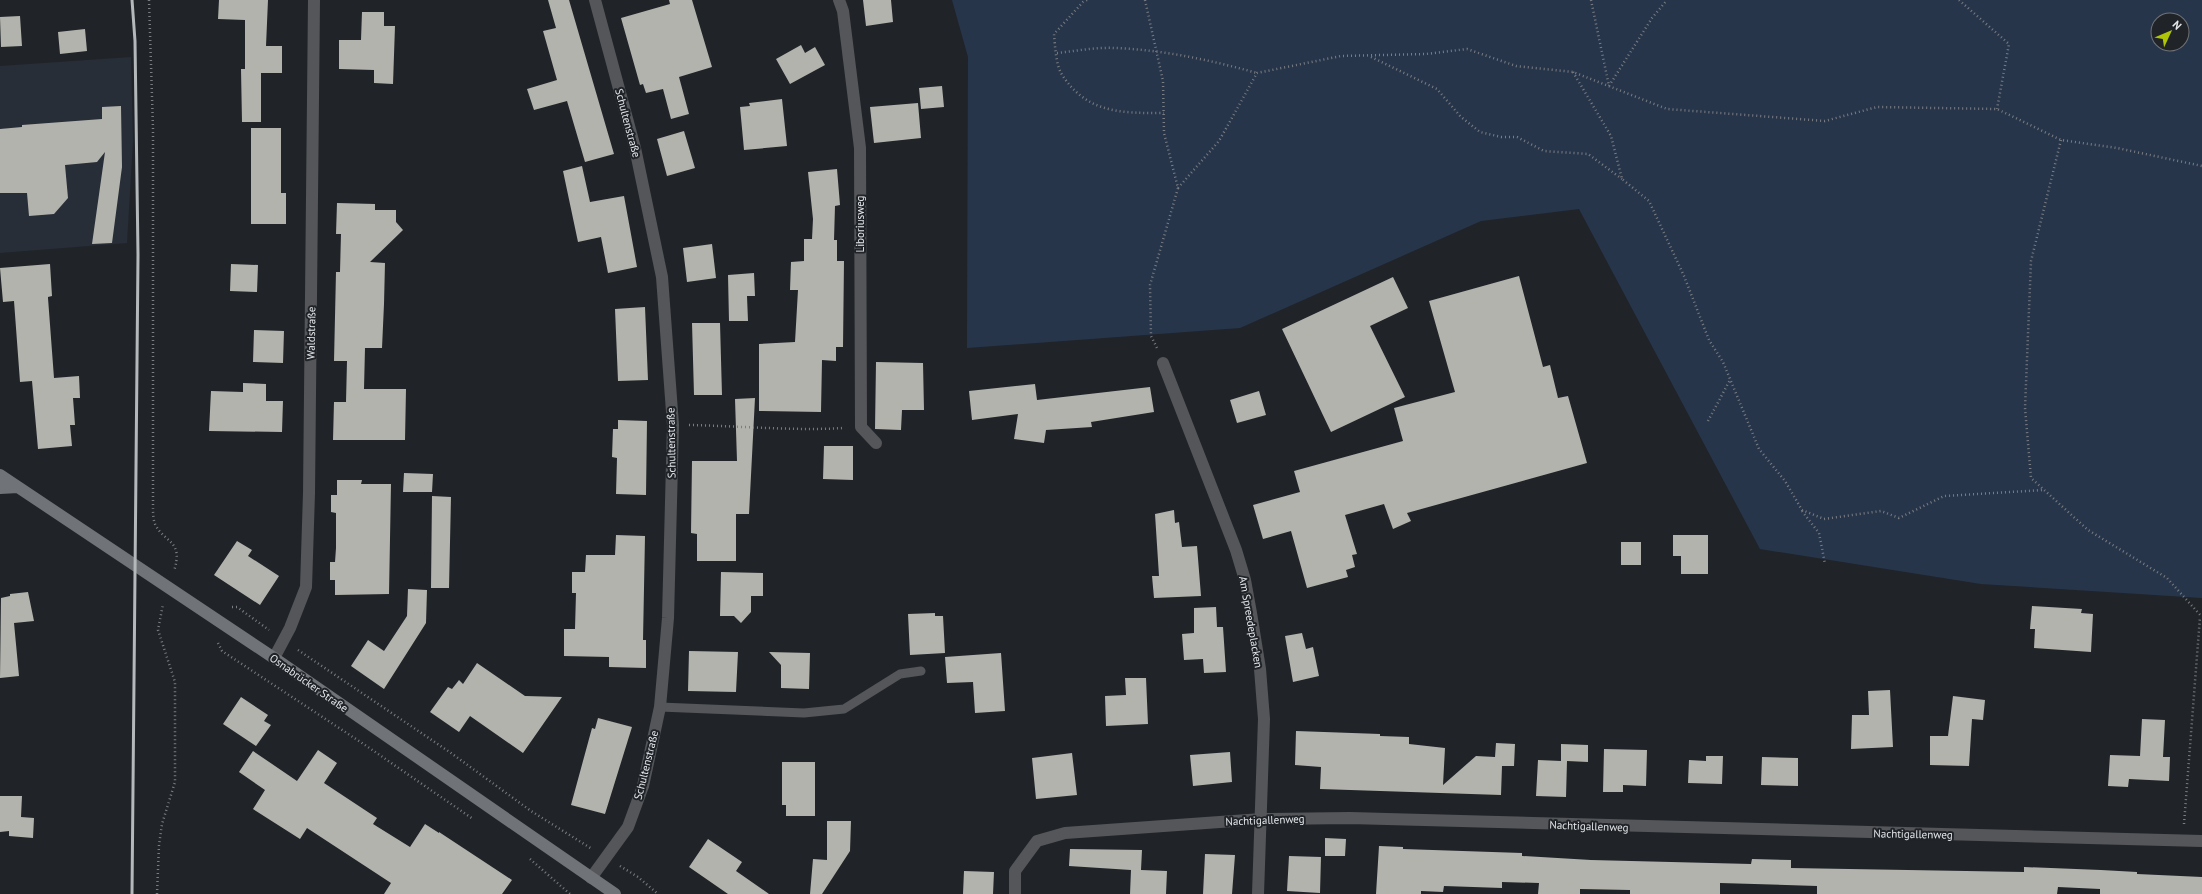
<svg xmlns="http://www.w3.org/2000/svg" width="2202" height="894" font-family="'PT Sans',sans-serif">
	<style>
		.built { fill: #272e38 }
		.green { fill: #27354b; fill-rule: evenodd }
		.building { fill: #b2b3ac }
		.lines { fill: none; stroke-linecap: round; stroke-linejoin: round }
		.path { stroke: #7a7d82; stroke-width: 2.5; stroke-dasharray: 1 3; stroke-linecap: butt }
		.lane { stroke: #555659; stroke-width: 9 }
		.street { stroke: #555659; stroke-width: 12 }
		.secondary { stroke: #707377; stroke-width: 12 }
		.rail { stroke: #b5b8bb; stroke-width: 3 }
		.labels { text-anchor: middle; stroke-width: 4; stroke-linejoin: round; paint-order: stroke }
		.street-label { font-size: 11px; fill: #e5e7ea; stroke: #202429 }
	</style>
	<rect width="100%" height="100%" fill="#202429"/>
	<!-- built -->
	<path class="built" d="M 131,57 L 133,141 L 127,243 L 0,253 L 0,66 Z"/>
	<!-- green -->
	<path class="green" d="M 952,0 L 2202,0 L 2202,598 L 1981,584 L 1760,549 L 1579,209 L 1481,221 L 1240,328 L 967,348 L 968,57 ZM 2158,20 L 2182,20 L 2182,44 L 2158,44 Z"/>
	<!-- building -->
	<path class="building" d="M 219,0 L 268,0 L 266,46 L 282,46 L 282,73 L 261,73 L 261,122 L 242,122 L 241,69 L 245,69 L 245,20 L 218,19 Z
		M 548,0 L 569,0 L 614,154 L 585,162 L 567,101 L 534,110 L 527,89 L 557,80 L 543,31 L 556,28 Z
		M 669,0 L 692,0 L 712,67 L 679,77 L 689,114 L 671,119 L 663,89 L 646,93 L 643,84 L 640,85 L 621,18 L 670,4 Z
		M 863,0 L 891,0 L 893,22 L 866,26 Z
		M 362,12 L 384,12 L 384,26 L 395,26 L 393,84 L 374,83 L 374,70 L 339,69 L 339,40 L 361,40 Z
		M 20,16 L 22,46 L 1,47 L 0,17 Z
		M 85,29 L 87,51 L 60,54 L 58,32 Z
		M 801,45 L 805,53 L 815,47 L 825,65 L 790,84 L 776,59 Z
		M 942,86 L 944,107 L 921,109 L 919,88 Z
		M 782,99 L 787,146 L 744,150 L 740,107 L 750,106 L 749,103 Z
		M 918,103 L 921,138 L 874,143 L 870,107 Z
		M 121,106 L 122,167 L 112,243 L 92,244 L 105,152 L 97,162 L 65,165 L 68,198 L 54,214 L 29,216 L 27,193 L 0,193 L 0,129 L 22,127 L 22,125 L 102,119 L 102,107 Z
		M 251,128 L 281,128 L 281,193 L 286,193 L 286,224 L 251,224 Z
		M 684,131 L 695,168 L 667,176 L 657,139 Z
		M 582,166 L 590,202 L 624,196 L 637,267 L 608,273 L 601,237 L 578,242 L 563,171 Z
		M 837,169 L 840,205 L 835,206 L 834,240 L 837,240 L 837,261 L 844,261 L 843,347 L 836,347 L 836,361 L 822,360 L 821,412 L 759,411 L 759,344 L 795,342 L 798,290 L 790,290 L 791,262 L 804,261 L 804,239 L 812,239 L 813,219 L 808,172 Z
		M 337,203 L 375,204 L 375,210 L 396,210 L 396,222 L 403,230 L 370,262 L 385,263 L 384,304 L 382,348 L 365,348 L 364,389 L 406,389 L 405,440 L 333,440 L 334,402 L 346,402 L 347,361 L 334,361 L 336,272 L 340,272 L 341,234 L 336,234 Z
		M 712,244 L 716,278 L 687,282 L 683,248 Z
		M 50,264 L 52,296 L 48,297 L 48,298 L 54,378 L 79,376 L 80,398 L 73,398 L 75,425 L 70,425 L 72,446 L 38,449 L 32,381 L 20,382 L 14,301 L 3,302 L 0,268 Z
		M 231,264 L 258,265 L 257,292 L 230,291 Z
		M 754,273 L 755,296 L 747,296 L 748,321 L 729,321 L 728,275 Z
		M 1519,276 L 1543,367 L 1550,365 L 1558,398 L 1568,396 L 1587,463 L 1407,513 L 1411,521 L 1393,529 L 1384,504 L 1345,515 L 1357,554 L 1352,555 L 1355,567 L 1346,570 L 1348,577 L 1307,588 L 1291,531 L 1263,539 L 1253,505 L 1300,492 L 1294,471 L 1403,441 L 1394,408 L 1455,392 L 1429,301 Z
		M 1393,277 L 1408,308 L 1370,326 L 1405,397 L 1331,432 L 1282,329 Z
		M 645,307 L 648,380 L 618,381 L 615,309 Z
		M 692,323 L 720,323 L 722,395 L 694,395 Z
		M 254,330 L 284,331 L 283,363 L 253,362 Z
		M 876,362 L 923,363 L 924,410 L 902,410 L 901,430 L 875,429 Z
		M 243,383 L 266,384 L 266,401 L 283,401 L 282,432 L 209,431 L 211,391 L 243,392 Z
		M 1035,384 L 1037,400 L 1150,387 L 1154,412 L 1091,422 L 1092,427 L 1046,430 L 1044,443 L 1014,439 L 1018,414 L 972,420 L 969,391 Z
		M 1259,391 L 1266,415 L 1237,423 L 1230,400 Z
		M 755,398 L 749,514 L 736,514 L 736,561 L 697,561 L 697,534 L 691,533 L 692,461 L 737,461 L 735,399 Z
		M 618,420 L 647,421 L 646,495 L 616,494 L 617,458 L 612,457 L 613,429 L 618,429 Z
		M 824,446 L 853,446 L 853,480 L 823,479 Z
		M 404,473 L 433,474 L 432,492 L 403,492 Z
		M 337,480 L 362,480 L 361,484 L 391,484 L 389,594 L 335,595 L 335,580 L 330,580 L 330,562 L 335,562 L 336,548 L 336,513 L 331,512 L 331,495 L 337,495 Z
		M 432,496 L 451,497 L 449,588 L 431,588 Z
		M 1174,510 L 1175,523 L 1179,522 L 1182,547 L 1197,546 L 1201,596 L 1154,598 L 1152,576 L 1159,576 L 1155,514 Z
		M 616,535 L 645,536 L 643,640 L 646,640 L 646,668 L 609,667 L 609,657 L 564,656 L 564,629 L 575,629 L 576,593 L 572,593 L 572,572 L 585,572 L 586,555 L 615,555 Z
		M 1673,535 L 1708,535 L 1708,574 L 1681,574 L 1681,556 L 1673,556 Z
		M 237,541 L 252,550 L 248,556 L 279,576 L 260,605 L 214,575 Z
		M 1621,542 L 1641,542 L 1641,565 L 1621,565 Z
		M 721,572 L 763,573 L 763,596 L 751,596 L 751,612 L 741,623 L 734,616 L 720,616 Z
		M 408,589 L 427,590 L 426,623 L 384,689 L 351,666 L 368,640 L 384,651 L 407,616 Z
		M 28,592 L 34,621 L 14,623 L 19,676 L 0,678 L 1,598 L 10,596 L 10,594 Z
		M 2032,606 L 2082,609 L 2081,613 L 2093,614 L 2091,652 L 2034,648 L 2035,629 L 2030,629 Z
		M 1216,607 L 1217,627 L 1223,627 L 1226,672 L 1204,673 L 1203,659 L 1184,660 L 1182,634 L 1194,633 L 1194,608 Z
		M 935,613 L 935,616 L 943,616 L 945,653 L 910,655 L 908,614 Z
		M 1302,633 L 1306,649 L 1313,647 L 1319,676 L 1293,682 L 1285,636 Z
		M 689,651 L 738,652 L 736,692 L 688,691 Z
		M 769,652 L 810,653 L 809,689 L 781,688 L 781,665 Z
		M 1001,653 L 1005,711 L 975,713 L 973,682 L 947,683 L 945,657 Z
		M 477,663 L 525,696 L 562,697 L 523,753 L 470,716 L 459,732 L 430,712 L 448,687 L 452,689 L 459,680 L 463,684 Z
		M 1125,678 L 1146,678 L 1148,724 L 1106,726 L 1105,696 L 1126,695 Z
		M 1890,690 L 1893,747 L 1851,749 L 1852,715 L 1869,715 L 1868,691 Z
		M 1953,696 L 1985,700 L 1983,720 L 1972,719 L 1969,766 L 1930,765 L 1930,736 L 1948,736 Z
		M 241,697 L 268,715 L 264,721 L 271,725 L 256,746 L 223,724 Z
		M 598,718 L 632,727 L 605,814 L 571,805 L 592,728 L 595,729 Z
		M 2142,719 L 2165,720 L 2163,757 L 2170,757 L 2169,781 L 2129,779 L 2128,787 L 2108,786 L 2110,755 L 2140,756 Z
		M 1296,731 L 1380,734 L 1380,736 L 1409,737 L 1409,744 L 1445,748 L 1443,785 L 1476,756 L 1495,757 L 1496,743 L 1515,744 L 1514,766 L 1502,766 L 1501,795 L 1320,789 L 1321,767 L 1295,765 Z
		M 1561,744 L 1588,745 L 1588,762 L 1567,761 L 1566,797 L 1536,796 L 1538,760 L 1561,761 Z
		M 1604,749 L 1647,750 L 1646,786 L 1623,785 L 1623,792 L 1603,792 Z
		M 318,750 L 337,763 L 324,783 L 377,818 L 373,824 L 410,847 L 425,824 L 439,833 L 439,832 L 512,880 L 502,894 L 384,894 L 391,883 L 307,828 L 300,839 L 253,809 L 265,790 L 239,772 L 253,751 L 297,781 Z
		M 1230,752 L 1232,782 L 1193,786 L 1190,755 Z
		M 1072,753 L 1077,795 L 1036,799 L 1032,758 Z
		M 1706,756 L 1723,756 L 1722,784 L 1688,783 L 1689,760 L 1706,761 Z
		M 1762,757 L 1798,758 L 1798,786 L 1761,785 Z
		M 782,762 L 815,762 L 815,816 L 786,816 L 786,805 L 782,805 Z
		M 0,796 L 22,796 L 21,817 L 34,818 L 33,838 L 9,836 L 9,831 L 0,832 Z
		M 827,821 L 851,821 L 850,851 L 822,894 L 810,894 L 813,859 L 827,860 Z
		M 1325,838 L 1346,839 L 1345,856 L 1325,856 Z
		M 708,839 L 742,862 L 736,871 L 769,894 L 728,894 L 689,867 Z
		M 1379,846 L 1403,847 L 1403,849 L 1522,853 L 1522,856 L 1591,860 L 1751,864 L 1752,859 L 1791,860 L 1791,868 L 2024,872 L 2024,867 L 2101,870 L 2137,872 L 2137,874 L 2202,877 L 2202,894 L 2100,894 L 2100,889 L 2058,887 L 2057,894 L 1817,894 L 1817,886 L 1720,883 L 1720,894 L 1630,894 L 1630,890 L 1580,889 L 1580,894 L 1538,894 L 1539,883 L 1502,882 L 1502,888 L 1444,886 L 1443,892 L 1421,891 L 1421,894 L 1376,894 Z
		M 1070,849 L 1142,850 L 1141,870 L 1167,871 L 1166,894 L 1130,894 L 1131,870 L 1069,866 Z
		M 1205,854 L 1235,855 L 1232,894 L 1203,894 Z
		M 1289,856 L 1321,857 L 1320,893 L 1287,891 Z
		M 964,871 L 994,872 L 993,894 L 963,894 Z"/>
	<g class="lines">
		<!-- path -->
		<path class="path" d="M 149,0 L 153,129 L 153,508 C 153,512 153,519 155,524 C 164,543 184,540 174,571
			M 1087,0 L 1083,2 L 1054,34 C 1055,46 1056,64 1061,73 C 1086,114 1122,113 1164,113
			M 1145,0 L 1163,81 L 1164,133 L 1178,188 L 1150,285 L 1151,336 L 1157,348
			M 1591,0 L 1609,86
			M 1959,0 L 2009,44 L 1997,109
			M 1057,53 C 1076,51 1096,47 1115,48 C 1164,50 1210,60 1257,73
			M 1371,57 L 1437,89 L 1461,117 L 1480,132 L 1501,137 L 1517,137 L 1544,151 L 1588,154 L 1622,179
			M 1573,72 L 1611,136 L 1622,179 L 1649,201 L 1684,276 L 1709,340 L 1723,362 L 1759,449 L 1785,481 L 1802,510 L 1824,519 L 1881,511 L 1899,518 L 1944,496 L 2044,490
			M 1609,86 L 1652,18 L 1667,0
			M 2061,140 L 2031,261 L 2025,408 L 2031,478 L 2088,530 L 2167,578 L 2202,617
			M 1178,188 L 1219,141 L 1257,73 L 1341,56 L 1426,54 L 1467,49 L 1516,66 L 1573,72 L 1667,109 L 1825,121 L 1877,107 L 1997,109 L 2061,140 L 2117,148 L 2202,166
			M 1708,421 L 1730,380
			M 689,425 C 741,426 793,431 844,428
			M 1802,511 L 1819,533 L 1825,564
			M 232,607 L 237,607 L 269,630
			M 218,643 L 222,651 L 365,745 L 473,819
			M 298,650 L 451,753 L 531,811 L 592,849
			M 2184,824 L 2200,617
			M 530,859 L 570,894
			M 620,866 L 638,877 L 658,894
			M 157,894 L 159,845 L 162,824 L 175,782 L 175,682 L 158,630 L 163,604"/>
		<!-- lane -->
		<path class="lane" d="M 660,707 L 804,713 L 844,709 L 900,674 L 921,671"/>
		<!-- street -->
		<path class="street" d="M 839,0 L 843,11 L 860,148 L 861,427 L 876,443
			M 1163,363 L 1236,550 L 1245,580 L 1251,613 L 1260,669 L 1264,719 L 1258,894
			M 274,658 L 290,628 L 306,587 L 309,493 L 314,0
			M 591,878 L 628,827 L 643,786 L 660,707 L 668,618 L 673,425 L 662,277 L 635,148 L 595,0
			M 1015,894 L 1015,871 L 1037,841 L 1065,833 L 1262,819 L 1350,818 L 2202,841"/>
		<!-- secondary -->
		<path class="secondary" d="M 0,475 L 274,658 L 615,894
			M 0,488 L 18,487"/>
		<!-- rail -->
		<path class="rail" d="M 132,894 L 138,255 L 135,41 L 132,0"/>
	</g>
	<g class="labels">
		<!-- street labels -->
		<g class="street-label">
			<text transform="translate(628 123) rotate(75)" y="4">Schultenstraße</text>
			<text transform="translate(860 224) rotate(-90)" y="4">Liboriusweg</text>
			<text transform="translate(311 333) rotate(-89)" y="4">Waldstraße</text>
			<text transform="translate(671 443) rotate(-91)" y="4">Schultenstraße</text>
			<text transform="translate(1251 622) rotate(80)" y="4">Am Spreedeplacken</text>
			<text transform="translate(309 683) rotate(35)" y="4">Osnabrücker Straße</text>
			<text transform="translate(646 765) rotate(-76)" y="4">Schultenstraße</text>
			<text transform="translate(1265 820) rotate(-2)" y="4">Nachtigallenweg</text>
			<text transform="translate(1589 826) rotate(2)" y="4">Nachtigallenweg</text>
			<text transform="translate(1913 834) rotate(1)" y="4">Nachtigallenweg</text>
		</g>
	</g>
	<!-- north arrow -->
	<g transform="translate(2170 32) rotate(46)"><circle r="19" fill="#202429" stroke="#6f7276"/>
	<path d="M0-3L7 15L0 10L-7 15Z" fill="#afc507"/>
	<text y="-6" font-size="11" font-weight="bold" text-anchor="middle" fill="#e5e7ea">N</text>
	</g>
</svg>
